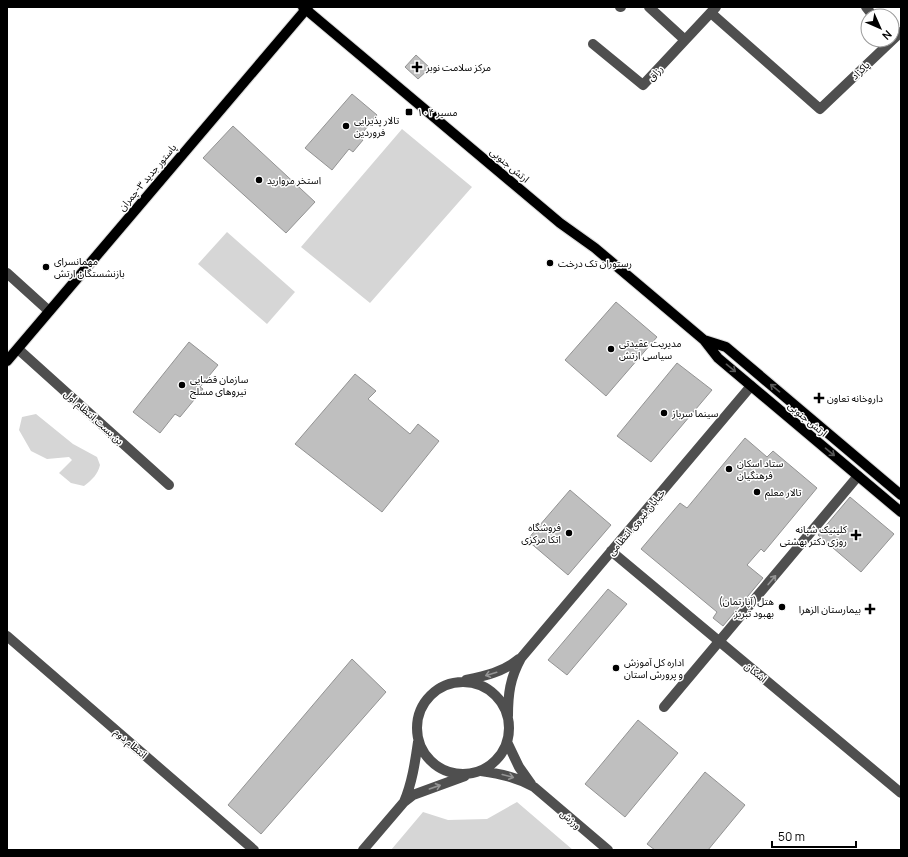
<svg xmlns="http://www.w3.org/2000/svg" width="908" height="857" font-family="Manrope,'Noto Sans Arabic',sans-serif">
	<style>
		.green { fill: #d6d6d6 }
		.building { fill: #bfbfbf; stroke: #939393 }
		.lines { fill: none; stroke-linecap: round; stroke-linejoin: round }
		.major-casing { stroke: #dbdbdb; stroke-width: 12 }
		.minor { stroke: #4f4f4f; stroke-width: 10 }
		.major { stroke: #000; stroke-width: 10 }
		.oneway { stroke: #595959 }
		.oneway2 { stroke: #959595 }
		.poi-dot { fill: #000; stroke: #fff; stroke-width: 1.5 }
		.labels { text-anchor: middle; stroke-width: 3; stroke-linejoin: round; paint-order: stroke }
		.poi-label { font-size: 10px; fill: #000; stroke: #fff; text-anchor: start }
		.street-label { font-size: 10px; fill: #000; stroke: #fff }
	</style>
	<rect width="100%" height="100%" fill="#fff"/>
	<!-- green -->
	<path class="green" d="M 402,129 L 472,187 L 370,303 L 301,247 Z
		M 227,232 L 295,292 L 267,324 L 198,264 Z
		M 36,414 L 73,444 L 97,457 L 100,465 C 98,474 92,480 84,486 L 71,483 L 59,473 L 72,460 L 69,457 L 47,459 L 31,451 L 19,430 L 22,417 Z
		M 517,802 L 573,850 L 391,850 L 423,812 L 448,820 L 487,819 Z"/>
	<!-- building -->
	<path class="building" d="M 416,55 L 430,68 L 418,79 L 405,67 Z
		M 352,94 L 377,115 L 359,137 L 363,140 L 353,152 L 349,149 L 332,170 L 305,148 Z
		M 233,126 L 315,202 L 286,233 L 203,158 Z
		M 616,302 L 657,337 L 606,396 L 565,360 Z
		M 189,342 L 218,365 L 200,387 L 203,389 L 180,417 L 175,414 L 160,433 L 133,412 Z
		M 677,363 L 712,390 L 651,462 L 617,436 Z
		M 355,374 L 376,391 L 368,399 L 410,434 L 418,424 L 439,441 L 382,512 L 295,444 Z
		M 745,438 L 767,457 L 773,451 L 817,488 L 764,552 L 761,549 L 747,565 L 763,578 L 723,626 L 713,618 L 717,612 L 641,549 L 680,503 L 687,508 Z
		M 570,490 L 611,525 L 568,575 L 527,540 Z
		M 850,497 L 894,534 L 861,572 L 818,535 Z
		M 608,589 L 627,604 L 567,675 L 548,660 Z
		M 352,659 L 386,692 L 261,834 L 228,805 Z
		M 638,720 L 678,753 L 625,817 L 585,784 Z
		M 705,772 L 745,805 L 708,850 L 655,850 L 647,844 Z"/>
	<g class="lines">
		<defs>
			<path id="major" d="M 303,7 L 560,223 L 595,248 L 704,340 L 718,358 L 901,512
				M 704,340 L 726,347 L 901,495
				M 7,361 L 308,7"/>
		</defs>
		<!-- major casing -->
		<use href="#major" class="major-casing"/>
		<!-- minor -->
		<path class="minor" d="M 620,7 L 621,7
			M 649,7 L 685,40
			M 866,7 L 873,16
			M 711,13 L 820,109 L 901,32
			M 593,44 L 643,85 L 716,7
			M 7,273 L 49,311
			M 18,349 L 169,485
			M 611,551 L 901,793
			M 7,636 L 254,850
			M 466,680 C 485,676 503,672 519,659
			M417 728a46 46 0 1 1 92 0a46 46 0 1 1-92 0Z
			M 664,707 L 858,476
			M 508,716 C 508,694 510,678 521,658 L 751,386
			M 507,742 L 519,767 L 531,784
			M 481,771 C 501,774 516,777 534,787 L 608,850
			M 404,802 C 412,783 415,763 418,742
			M 363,850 L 404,802 L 413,795 L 465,776"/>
		<!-- major -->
		<use href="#major" class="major"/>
	</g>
	<!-- one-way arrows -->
	<defs><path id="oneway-shaft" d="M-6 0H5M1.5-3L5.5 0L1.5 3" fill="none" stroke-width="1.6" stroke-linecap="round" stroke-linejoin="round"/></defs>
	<g class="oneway">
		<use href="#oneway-shaft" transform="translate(731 368) rotate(39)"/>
		<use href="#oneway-shaft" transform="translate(775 388) rotate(-140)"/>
		<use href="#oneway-shaft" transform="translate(830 452) rotate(40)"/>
	</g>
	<g class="oneway2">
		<use href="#oneway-shaft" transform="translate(772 580) rotate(-50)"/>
		<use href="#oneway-shaft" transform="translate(491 674) rotate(163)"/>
		<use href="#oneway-shaft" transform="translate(508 776) rotate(15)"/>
		<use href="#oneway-shaft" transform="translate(435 787) rotate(-19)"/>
	</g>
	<!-- markers -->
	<g class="poi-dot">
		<path d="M415 61h4v4h4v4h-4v4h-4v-4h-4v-4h4z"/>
		<rect x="405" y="108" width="8" height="8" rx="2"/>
		<circle cx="346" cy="126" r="4"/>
		<circle cx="259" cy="180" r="4"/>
		<circle cx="550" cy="263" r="4"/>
		<circle cx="46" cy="267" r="4"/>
		<circle cx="611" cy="349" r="4"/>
		<circle cx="182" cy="385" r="4"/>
		<path d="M817 392h4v4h4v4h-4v4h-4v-4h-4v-4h4z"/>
		<circle cx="664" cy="413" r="4"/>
		<circle cx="729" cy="469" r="4"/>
		<circle cx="757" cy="492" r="4"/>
		<circle cx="569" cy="533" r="4"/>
		<path d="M854 529h4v4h4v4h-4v4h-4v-4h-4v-4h4z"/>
		<circle cx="782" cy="607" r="4"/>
		<path d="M868 603h4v4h4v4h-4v4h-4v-4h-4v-4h4z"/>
		<circle cx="616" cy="668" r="4"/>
	</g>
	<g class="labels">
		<!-- poi labels -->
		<g class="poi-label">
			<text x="426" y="71">مرکز سلامت نوبر</text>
			<text x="417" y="116">مسیر ۱۰۴</text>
			<text x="354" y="124">تالار پذیرایی<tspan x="354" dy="12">فروردین</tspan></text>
			<text x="267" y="184">استخر مروارید</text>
			<text x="54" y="265">مهمانسرای<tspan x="54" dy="12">بازنشستگان ارتش</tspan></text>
			<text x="558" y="267">رستوران تک درخت</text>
			<text x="619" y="347">مدیریت عقیدتی<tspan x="619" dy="12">سیاسی ارتش</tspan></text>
			<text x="190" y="383">سازمان قضایی<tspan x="190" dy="12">نیروهای مسلح</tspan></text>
			<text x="827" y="402">داروخانه تعاون</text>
			<text x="672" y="417">سینما سرباز</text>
			<text x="737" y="467">ستاد اسکان<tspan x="737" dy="12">فرهنگیان</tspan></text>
			<text x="765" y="496">تالار معلم</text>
			<text x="561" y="531" text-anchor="end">فروشگاه<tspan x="561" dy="12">اتکا مرکزی</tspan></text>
			<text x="847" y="533" text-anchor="end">کلینیک شبانه<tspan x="847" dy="12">روزی دکتر بهشتی</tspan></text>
			<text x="774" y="605" text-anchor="end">هتل(آپارتمان)<tspan x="774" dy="12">بهبود تبریز</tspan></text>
			<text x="861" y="613" text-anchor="end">بیمارستان الزهرا</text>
			<text x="624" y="666">اداره کل آموزش<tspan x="624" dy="12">و پرورش استان</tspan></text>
		</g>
		<!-- street labels -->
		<g class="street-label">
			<text transform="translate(860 70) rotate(-44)" y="4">پاکزاد</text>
			<text transform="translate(655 73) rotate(-47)" y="4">رزاق</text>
			<text transform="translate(510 165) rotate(40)" y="4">ارتش جنوبی</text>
			<text transform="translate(147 177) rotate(-50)" y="4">پاستور جدید ۳-چمران</text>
			<text transform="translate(94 417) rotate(42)" y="4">بن بست انتظام اول</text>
			<text transform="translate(808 419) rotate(40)" y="4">ارتش جنوبی</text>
			<text transform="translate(636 522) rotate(-50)" y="4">خیابان نیروی انتظامی</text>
			<text transform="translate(756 672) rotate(40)" y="4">اشکان</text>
			<text transform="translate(131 743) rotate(41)" y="4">انتظام دوم</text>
			<text transform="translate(571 819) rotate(40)" y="4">ورزش</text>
		</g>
	</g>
	<!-- border -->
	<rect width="908" height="857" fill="none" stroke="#000000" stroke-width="16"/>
	<!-- north arrow -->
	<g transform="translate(880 28) rotate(135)"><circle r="19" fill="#ffffff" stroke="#999999"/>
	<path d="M0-3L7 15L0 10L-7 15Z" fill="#000000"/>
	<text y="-6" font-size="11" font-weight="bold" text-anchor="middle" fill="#000000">N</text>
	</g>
	<!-- scale -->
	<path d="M772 841v6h84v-6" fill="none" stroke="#000000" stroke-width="2"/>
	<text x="778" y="841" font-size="12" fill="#000000" stroke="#ffffff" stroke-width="3" paint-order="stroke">50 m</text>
</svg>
